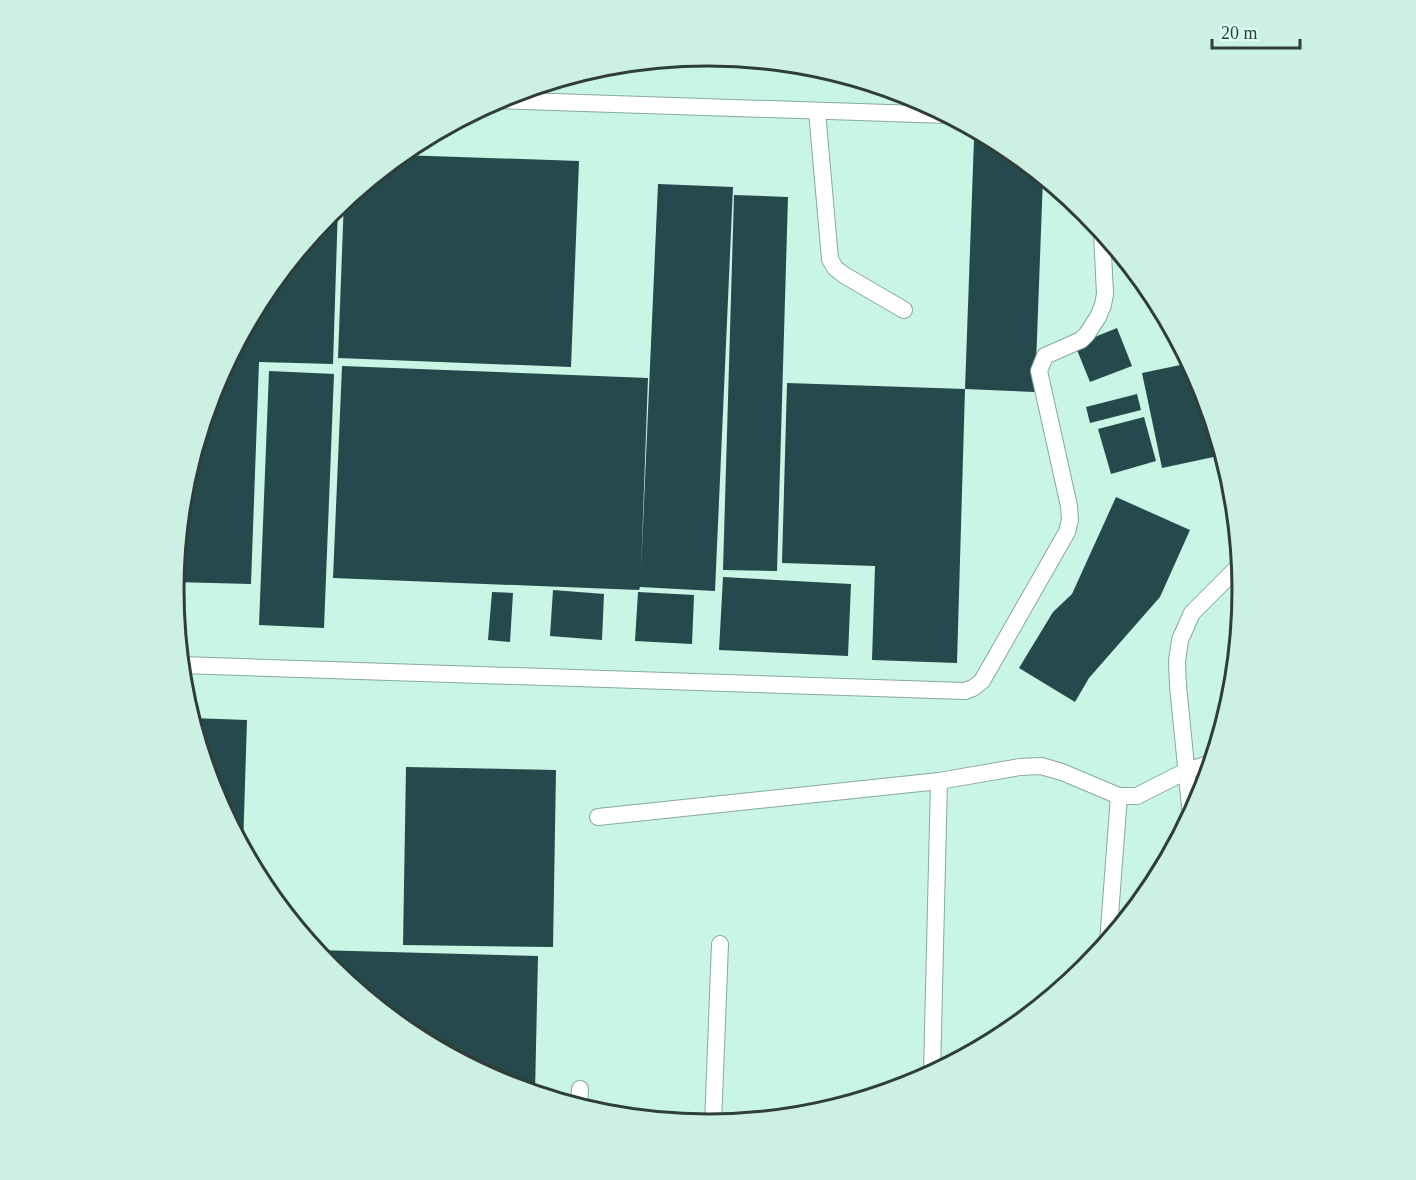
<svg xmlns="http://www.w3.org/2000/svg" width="1416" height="1180" font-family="Georgia,serif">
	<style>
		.built { fill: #c8f5e4 }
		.building { fill: #25494c }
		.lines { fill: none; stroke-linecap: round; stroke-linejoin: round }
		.service-casing { stroke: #87aa9d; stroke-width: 18 }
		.service { stroke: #fff; stroke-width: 16 }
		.rim { fill: none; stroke: #2f3e38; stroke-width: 3 }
	</style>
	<rect width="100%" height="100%" fill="#dafff1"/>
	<!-- built -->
	<path class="built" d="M175 590a533 533 0 1 1 1066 0a533 533 0 1 1-1066 0Z"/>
	<!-- building -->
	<path class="building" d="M 974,139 L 993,139 L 1005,146 L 1043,177 L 1035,392 L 965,389 L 957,663 L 872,660 L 875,566 L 782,563 L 787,383 L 965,389 Z
		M 400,155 L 579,161 L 571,367 L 338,358 L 344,200 Z
		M 658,184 L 733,187 L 715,591 L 640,587 L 639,590 L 333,578 L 342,366 L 648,378 L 641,571 Z
		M 734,195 L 788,197 L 777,571 L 723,570 Z
		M 338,206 L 333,364 L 259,362 L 251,584 L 174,582 L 184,485 L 214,385 L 264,293 L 330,212 Z
		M 1117,328 L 1132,366 L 1090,382 L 1075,345 Z
		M 1190,363 L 1202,386 L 1223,455 L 1162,468 L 1142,373 Z
		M 269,371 L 334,374 L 324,628 L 259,625 Z
		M 1137,394 L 1141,410 L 1090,423 L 1086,407 Z
		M 1144,417 L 1156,461 L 1111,474 L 1098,429 Z
		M 1116,497 L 1190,530 L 1160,597 L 1089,678 L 1075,702 L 1019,668 L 1053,612 L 1072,594 Z
		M 723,577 L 851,584 L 848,656 L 719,650 Z
		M 553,590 L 604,594 L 602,640 L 550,636 Z
		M 492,592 L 513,593 L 510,642 L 488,640 Z
		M 638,592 L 694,595 L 692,644 L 635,641 Z
		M 191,718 L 247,720 L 243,848 L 214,794 Z
		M 406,767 L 556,770 L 553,947 L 403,945 Z
		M 315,950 L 538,956 L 535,1093 L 503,1084 L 411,1034 L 330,968 Z"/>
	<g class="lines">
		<defs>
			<path id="service" d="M 496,100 L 948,115
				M 817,111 L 830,259 L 835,268 L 844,275 L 904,310
				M 181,665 L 965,691 L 973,688 L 982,681 L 1067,532 L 1070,520 L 1069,506 L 1039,371 L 1045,356 L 1081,340 L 1087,334 L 1098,317 L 1103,305 L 1105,294 L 1102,232
				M 1191,816 L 1178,686 L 1177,661 L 1180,640 L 1192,613 L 1240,565
				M 598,817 L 939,781 L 1020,767 L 1041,766 L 1062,772 L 1119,796 L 1137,796 L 1186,771 L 1211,763
				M 1108,942 L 1119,796
				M 932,1073 L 939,781
				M 579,1107 L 580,1089
				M 713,1124 L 720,944"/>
		</defs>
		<!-- service casing -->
		<use href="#service" class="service-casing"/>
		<!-- service -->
		<use href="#service" class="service"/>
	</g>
	<!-- crop -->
	<path d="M0 0H1416V1180H0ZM184 590a524 524 0 1 1 1048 0a524 524 0 1 1-1048 0Z" fill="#ccf0e2" fill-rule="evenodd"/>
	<path class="rim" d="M184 590a524 524 0 1 1 1048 0a524 524 0 1 1-1048 0Z"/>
	<!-- scale -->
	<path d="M1212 39v9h88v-9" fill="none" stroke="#2f3e38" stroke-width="3"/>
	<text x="1221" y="39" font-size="18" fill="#2f3e38" stroke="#dafff1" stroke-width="4.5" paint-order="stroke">20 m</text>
</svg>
